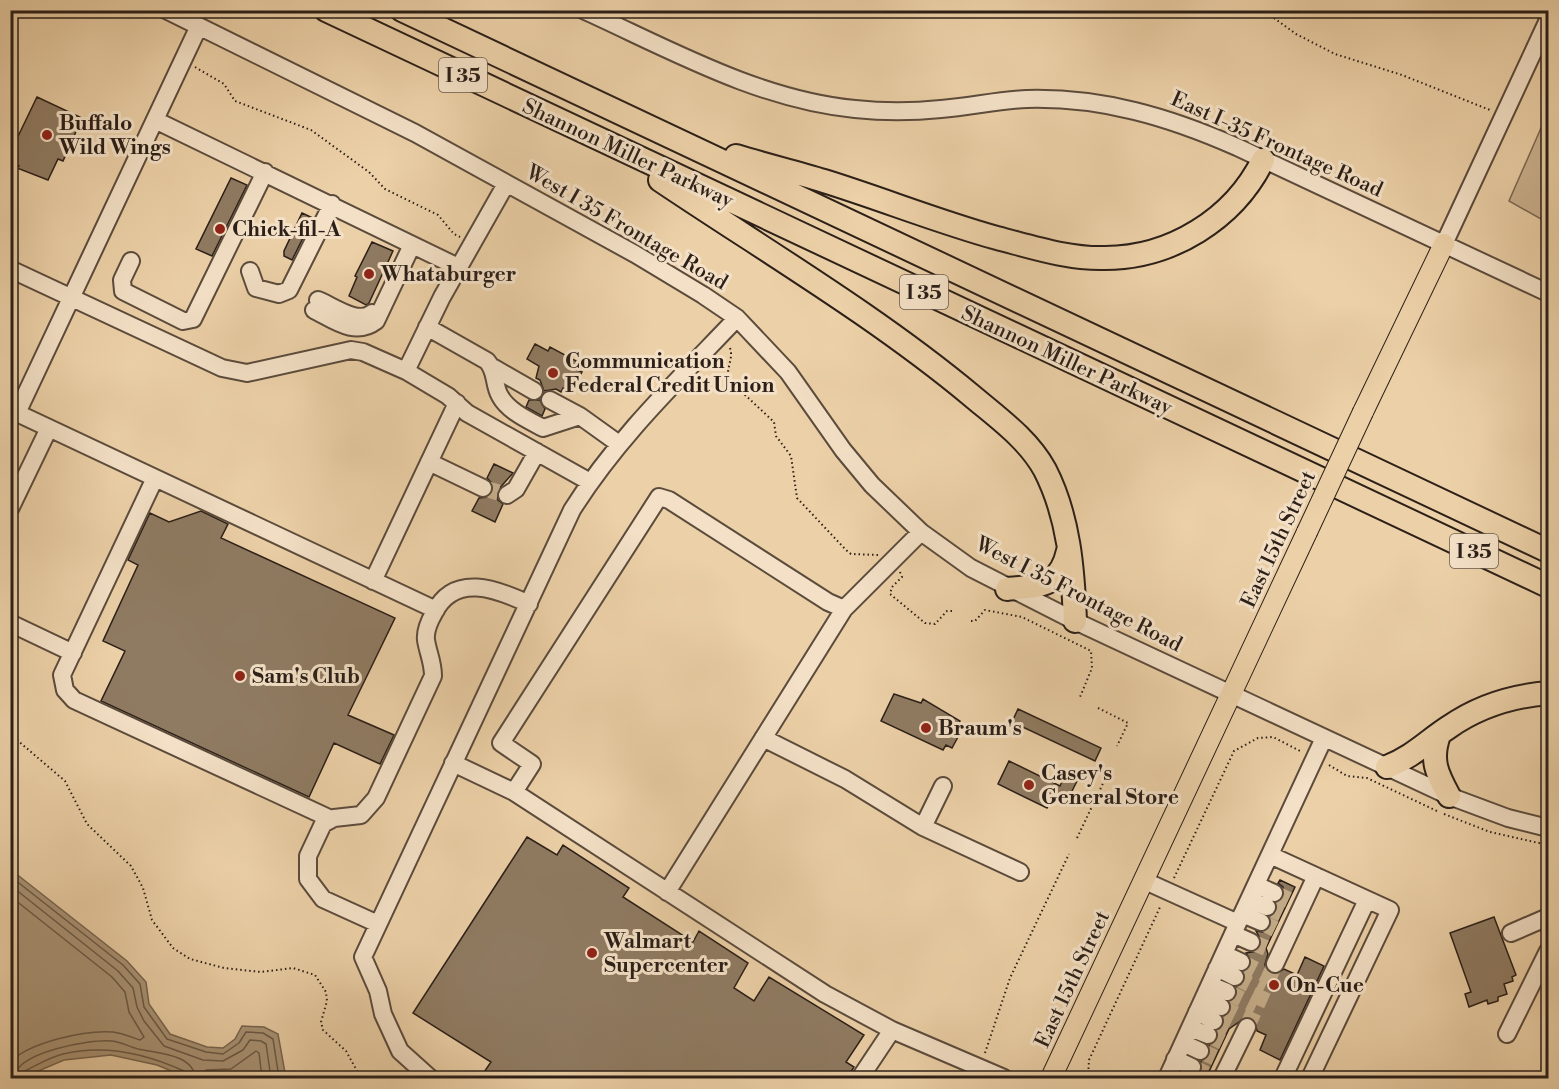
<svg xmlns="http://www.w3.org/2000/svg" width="1559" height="1089" font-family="'Libre Bodoni',serif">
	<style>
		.green { fill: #cbb28f; stroke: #7b6854; stroke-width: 1.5 }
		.water { fill: #aa9476; stroke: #776550; stroke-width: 1.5 }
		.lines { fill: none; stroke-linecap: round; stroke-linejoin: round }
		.shore { stroke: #6a5a47; stroke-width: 1.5 }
		.building { fill: #8f7b62; stroke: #2b1f18; stroke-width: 1.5 }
		.minor-tunnel { stroke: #c5ad8a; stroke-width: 16; stroke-dasharray: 16 8; stroke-linecap: butt }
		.minor-casing { stroke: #5b4b3c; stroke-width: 20 }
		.major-casing { stroke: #2b1f18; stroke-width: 22 }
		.highway-casing { stroke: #2b1f18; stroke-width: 26 }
		.path { stroke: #2b1f18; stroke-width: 2; stroke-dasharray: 1.5 3; stroke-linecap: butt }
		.minor { stroke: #f3e0c6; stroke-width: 16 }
		.major { stroke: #ecd0a7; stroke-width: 20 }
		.highway { stroke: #ecd0a7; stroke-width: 22 }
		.major-bridge-casing { stroke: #2b1f18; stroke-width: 22; stroke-linecap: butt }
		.major-bridge { stroke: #ecd0a7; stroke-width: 20 }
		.poi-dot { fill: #8f2418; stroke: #f3e0c6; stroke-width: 2 }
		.labels { text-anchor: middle; stroke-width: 6; stroke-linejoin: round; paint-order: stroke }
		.shield { fill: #f3e0c6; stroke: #67594c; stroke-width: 1.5 }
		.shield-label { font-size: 20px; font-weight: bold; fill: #2b1f18 }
		.poi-label { font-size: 21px; font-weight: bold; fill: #2b1f18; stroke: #f3e0c6; text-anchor: start }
		.street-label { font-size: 21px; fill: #2b1f18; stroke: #f3e0c6 }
	</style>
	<rect width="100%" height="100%" fill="#ecd0a7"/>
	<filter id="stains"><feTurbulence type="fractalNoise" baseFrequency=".00333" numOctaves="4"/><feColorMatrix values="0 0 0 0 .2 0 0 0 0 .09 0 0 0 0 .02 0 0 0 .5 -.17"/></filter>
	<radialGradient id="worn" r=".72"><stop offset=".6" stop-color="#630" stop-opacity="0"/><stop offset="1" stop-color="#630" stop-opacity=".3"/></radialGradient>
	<!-- green -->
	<path class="green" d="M 1548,112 L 1548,223 L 1509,201 Z"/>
	<!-- water -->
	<path class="water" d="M 10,869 L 127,961 L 146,982 L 149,1004 L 170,1034 L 207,1047 L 223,1048 L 235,1039 L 242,1026 L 264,1027 L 278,1034 L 286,1078 L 188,1078 L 157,1065 L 111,1055 L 64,1060 L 22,1078 L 11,1078 Z"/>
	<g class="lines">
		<!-- shore -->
		<path class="shore" d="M 10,876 L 123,965 L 140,984 L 144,1007 L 167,1039 L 206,1052 L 223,1054 L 239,1043 L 246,1032 L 263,1033 L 273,1039 L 279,1078
			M 10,885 L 118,971 L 133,988 L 137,1007 L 144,1021 L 164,1046 L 203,1060 L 223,1061 L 243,1050 L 250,1040 L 261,1041 L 266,1044 L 271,1078
			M 10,896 L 112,977 L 125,992 L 129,1012 L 144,1037 L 140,1040 C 131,1037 122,1033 113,1032 C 85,1030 30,1042 10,1062
			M 14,1078 C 16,1052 90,1039 112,1041 C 121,1042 130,1047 138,1049 C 156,1053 194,1054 195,1078
			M 22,1078 L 25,1071 C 37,1065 50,1057 63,1054 C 104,1044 147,1054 184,1071 L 188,1078
			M 204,1078 L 206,1070 L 231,1069 L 256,1051 L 259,1053 L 262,1078"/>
	</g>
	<!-- building -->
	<path class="building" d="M 37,97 L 82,118 L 63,161 L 58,159 L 48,180 L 17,168 L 19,166 L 10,162 L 10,153 Z
		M 231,178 L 247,185 L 212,256 L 196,249 Z
		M 302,213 L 313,218 L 292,260 L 284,256 L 284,251 Z
		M 372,242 L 393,251 L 369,303 L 366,305 L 349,296 L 357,277 L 355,276 Z
		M 535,344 L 548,351 L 550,347 L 580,363 L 577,370 L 582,372 L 575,385 L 569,383 L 566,390 L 563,388 L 561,392 L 556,389 L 544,391 L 540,380 L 536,378 L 539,366 L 527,359 Z
		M 529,400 L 540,400 L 545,409 L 542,416 L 526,407 Z
		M 494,464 L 513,473 L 497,491 L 498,500 L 503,504 L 495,522 L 472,511 L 479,498 L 488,497 L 493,492 L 492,483 L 487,478 Z
		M 201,511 L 228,524 L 221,538 L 395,618 L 348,715 L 394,735 L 380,764 L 334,743 L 309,797 L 101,701 L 125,651 L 103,641 L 138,565 L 128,560 L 150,513 L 169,522 Z
		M 894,694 L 921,703 L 923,699 L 960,721 L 953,735 L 958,737 L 952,748 L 946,745 L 943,750 L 881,721 Z
		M 1018,709 L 1101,748 L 1095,761 L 1012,722 Z
		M 1009,761 L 1060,786 L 1065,775 L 1077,781 L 1065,805 L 1052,799 L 1047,808 L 998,784 Z
		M 527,837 L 557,855 L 563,845 L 629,888 L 623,897 L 693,942 L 699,931 L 748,963 L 734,988 L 754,1001 L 769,977 L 864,1035 L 846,1062 L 854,1067 L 847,1078 L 480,1078 L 491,1062 L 413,1013 Z
		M 1280,880 L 1295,887 L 1266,948 L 1268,954 L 1265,964 L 1266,970 L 1275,974 L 1284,969 L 1297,975 L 1305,957 L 1324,966 L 1280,1060 L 1260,1050 L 1266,1035 L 1257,1031 L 1255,1021 L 1246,1017 L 1229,1029 L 1206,1078 L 1187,1078 L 1201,1072 L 1201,1061 L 1210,1055 L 1209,1045 L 1218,1039 L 1217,1031 L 1223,1025 L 1223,1017 L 1231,1011 L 1230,1002 L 1237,995 L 1236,987 L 1244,982 L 1244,972 L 1251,966 L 1251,961 L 1246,953 L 1257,951 L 1261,946 L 1261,940 L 1256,931 L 1263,932 L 1270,927 L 1270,917 L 1276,911 L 1276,903 L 1284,897 L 1283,887 L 1278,883 Z
		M 1494,917 L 1516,975 L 1512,977 L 1513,981 L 1504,984 L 1507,994 L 1498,997 L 1498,1001 L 1488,1004 L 1487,1000 L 1469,1007 L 1465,994 L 1471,992 L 1450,933 Z"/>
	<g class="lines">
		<!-- minor-tunnel -->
		<path class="minor-tunnel" d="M 483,488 L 507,495
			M 1274,893 L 1289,900
			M 1267,907 L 1282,914
			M 1261,922 L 1275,929
			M 1251,942 L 1266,948
			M 1241,962 L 1270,977
			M 1235,977 L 1263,991
			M 1227,992 L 1256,1006
			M 1221,1007 L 1249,1021
			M 1214,1021 L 1229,1029
			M 1247,1027 L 1275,964
			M 1208,1035 L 1223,1042
			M 1200,1051 L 1216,1058
			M 1192,1067 L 1208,1075"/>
		<defs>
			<path id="minor" d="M 166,10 L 415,133 L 635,254 L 703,295 L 737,318 L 788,372 L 843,450 L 872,485 L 921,532 L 971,568 L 1075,621 L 1449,796 L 1508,818 L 1548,828
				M 583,10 C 669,49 759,100 855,109 C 883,112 912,112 941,109 C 970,107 998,100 1027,99 C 1102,97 1169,117 1237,147 L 1548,293
				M 199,26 L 17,413 L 436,610
				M 155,120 L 458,267
				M 1444,244 L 1548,20
				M 131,261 L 122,280 L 123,291 L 183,321 L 193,319 L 265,172
				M 10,269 L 222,368 L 247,373 L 351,350 L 363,352 L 406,371 L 448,396 L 467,413 L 590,482
				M 250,271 L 256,288 L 279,294 L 289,290 L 332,204
				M 318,300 C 333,306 358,325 372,313
				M 314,310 C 334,320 355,337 376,321 L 412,245
				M 427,327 L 487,361 C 497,372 493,384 500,396 C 508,411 528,420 543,428 L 580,416 L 619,444
				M 494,368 L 534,391
				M 406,371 L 442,297 L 506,184
				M 550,400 L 580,416
				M 429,462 L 483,488
				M 155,478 L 62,675 L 65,690 L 74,700 L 331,819
				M 507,495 L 516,489 L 537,452
				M 10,509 L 49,428
				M 373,581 L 457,403
				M 10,623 L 73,653
				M 763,738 L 845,779 L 923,827 L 1020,872
				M 453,763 L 514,792 L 825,994 L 892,1030 L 1004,1078
				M 514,792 L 532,764 L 501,743 L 659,497 L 669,500 L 828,602 L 844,609
				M 923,827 L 943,786
				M 1270,855 L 1390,910 L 1310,1078
				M 1145,881 L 1238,923 L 1167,1078
				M 1256,885 L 1274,893
				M 667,892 L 844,609 L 921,532
				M 1249,900 L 1267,907
				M 1242,914 L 1261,922
				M 1238,923 L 1324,738
				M 378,924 L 323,899 L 308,879 L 308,856 L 323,824 L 334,818 L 361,815 L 376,798 L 433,676 C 433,662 428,653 426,640 C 425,631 430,620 434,613 C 454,572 497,589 529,604
				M 1511,933 L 1548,917
				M 1233,934 L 1251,942
				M 1224,954 L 1241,962
				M 1275,964 L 1316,876
				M 1217,968 L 1235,977
				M 1210,985 L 1227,992
				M 1204,999 L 1221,1007
				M 1197,1012 L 1214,1021
				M 1190,1028 L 1208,1035
				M 1507,1034 L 1548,951
				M 1183,1043 L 1200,1051
				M 1175,1059 L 1192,1067
				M 430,1078 L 400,1051 L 383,1014 L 378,991 L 363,957 L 572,510 C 617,438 678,380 737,318
				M 860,1078 L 892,1030
				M 1222,1078 L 1247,1027
				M 1283,1078 L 1367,900"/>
			<path id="major" d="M 1363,412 L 1444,244
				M 1051,1078 L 1307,532"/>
			<path id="highway" d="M 326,10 L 1548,586
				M 402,10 L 1548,551
				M 736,156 C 765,165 795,172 824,181 C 882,199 939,222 997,238 C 1032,247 1068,259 1105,258 C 1171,258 1234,219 1263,160
				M 660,180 C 764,250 876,316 972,396 C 998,418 1028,439 1045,470 C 1069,517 1073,569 1075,621
				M 1007,589 C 1040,586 1060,587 1068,551
				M 1439,735 C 1430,760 1437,774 1449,796
				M 1387,767 C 1414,756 1426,742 1449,727 C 1479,706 1512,696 1548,693"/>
		</defs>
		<!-- minor casing -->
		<use href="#minor" class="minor-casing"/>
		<!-- major casing -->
		<use href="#major" class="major-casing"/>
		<!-- highway casing -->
		<use href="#highway" class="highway-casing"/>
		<!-- path -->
		<path class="path" d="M 1263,10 L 1296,34 L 1335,54 L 1402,75 L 1490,110
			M 195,67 L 224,84 L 235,101 L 311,130 L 369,172 L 385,189 L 438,215 L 454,234 L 460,237
			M 730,348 C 734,359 725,369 729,380 L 774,422 L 776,436 L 791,456 L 797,498 L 846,550 L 851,554 L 878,555
			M 900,572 L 902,577 L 892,587 L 890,594 L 925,623 L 935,624 L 947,611 L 954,611
			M 971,621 L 975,621 L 985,610 L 1022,617 L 1091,651 L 1092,668 L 1080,697
			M 1098,708 L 1128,723 L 1117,746
			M 10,734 L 65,781 L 87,824 L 131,866 L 143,888 L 152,920 L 173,948 L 190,959 L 224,968 L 261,972 L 293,968 L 315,975 L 326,992 L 327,1001 L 321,1022 L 323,1030 L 346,1051 L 361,1078
			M 1329,765 L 1347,776 L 1367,778 L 1439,812
			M 1444,814 L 1490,832 L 1548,845
			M 1077,838 L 1107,775
			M 1174,878 L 1234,751 L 1258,738 L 1273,737 L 1302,752
			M 985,1053 L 1010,978 L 1069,854
			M 1088,1078 L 1089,1060 L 1161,905"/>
		<!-- minor -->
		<use href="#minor" class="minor"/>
		<!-- major -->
		<use href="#major" class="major"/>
		<!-- highway -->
		<use href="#highway" class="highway"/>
		<defs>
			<path id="major-bridge" d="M 1307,532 L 1363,412"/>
		</defs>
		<!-- major-bridge casing -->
		<use href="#major-bridge" class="major-bridge-casing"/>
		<!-- major-bridge -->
		<use href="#major-bridge" class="major-bridge"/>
	</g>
	<!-- markers -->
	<g class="poi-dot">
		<circle cx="47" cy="135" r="6"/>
		<circle cx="220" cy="229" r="6"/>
		<circle cx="369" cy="274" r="6"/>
		<circle cx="553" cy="373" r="6"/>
		<circle cx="240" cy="676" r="6"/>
		<circle cx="926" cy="728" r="6"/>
		<circle cx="1029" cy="785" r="6"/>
		<circle cx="592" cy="953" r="6"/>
		<circle cx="1274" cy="985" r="6"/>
	</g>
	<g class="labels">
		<!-- shield labels -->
		<g class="shield">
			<rect x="439" y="58" width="48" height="34" rx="4.5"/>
			<rect x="900" y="275" width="48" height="34" rx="4.5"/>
			<rect x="1450" y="534" width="48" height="34" rx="4.5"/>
		</g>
		<g class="shield-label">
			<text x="463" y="82">I 35</text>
			<text x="924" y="299">I 35</text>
			<text x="1474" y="558">I 35</text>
		</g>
		<!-- poi labels -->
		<g class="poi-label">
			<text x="59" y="130">Buffalo<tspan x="59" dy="24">Wild Wings</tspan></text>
			<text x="232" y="236">Chick-fil-A</text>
			<text x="381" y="281">Whataburger</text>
			<text x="565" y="368">Communication<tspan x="565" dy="24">Federal Credit Union</tspan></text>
			<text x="252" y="683">Sam's Club</text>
			<text x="938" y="735">Braum's</text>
			<text x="1041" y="780">Casey's<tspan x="1041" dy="24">General Store</tspan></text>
			<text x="604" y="948">Walmart<tspan x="604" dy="24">Supercenter</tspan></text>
			<text x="1286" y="992">On-Cue</text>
		</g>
		<!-- street labels -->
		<g class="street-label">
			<text transform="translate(1277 144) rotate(24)" y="7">East I-35 Frontage Road</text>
			<text transform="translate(628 153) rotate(25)" y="7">Shannon Miller Parkway</text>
			<text transform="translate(627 227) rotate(30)" y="7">West I 35 Frontage Road</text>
			<text transform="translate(1067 360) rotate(25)" y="7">Shannon Miller Parkway</text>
			<text transform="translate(1278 539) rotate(-65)" y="7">East 15th Street</text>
			<text transform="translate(1079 594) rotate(27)" y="7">West I 35 Frontage Road</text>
			<text transform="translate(1072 979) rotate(-65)" y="7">East 15th Street</text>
		</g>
	</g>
	<!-- margin -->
	<rect width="1559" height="1089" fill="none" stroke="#ecd0a7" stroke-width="36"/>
	<rect x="12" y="12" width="1535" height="1065" fill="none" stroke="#2b1f18" stroke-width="3"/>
	<rect x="18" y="18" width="1523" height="1053" fill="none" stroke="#2b1f18" stroke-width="1.5"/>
	<rect width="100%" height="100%" filter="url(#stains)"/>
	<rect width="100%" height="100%" fill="url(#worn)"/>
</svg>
